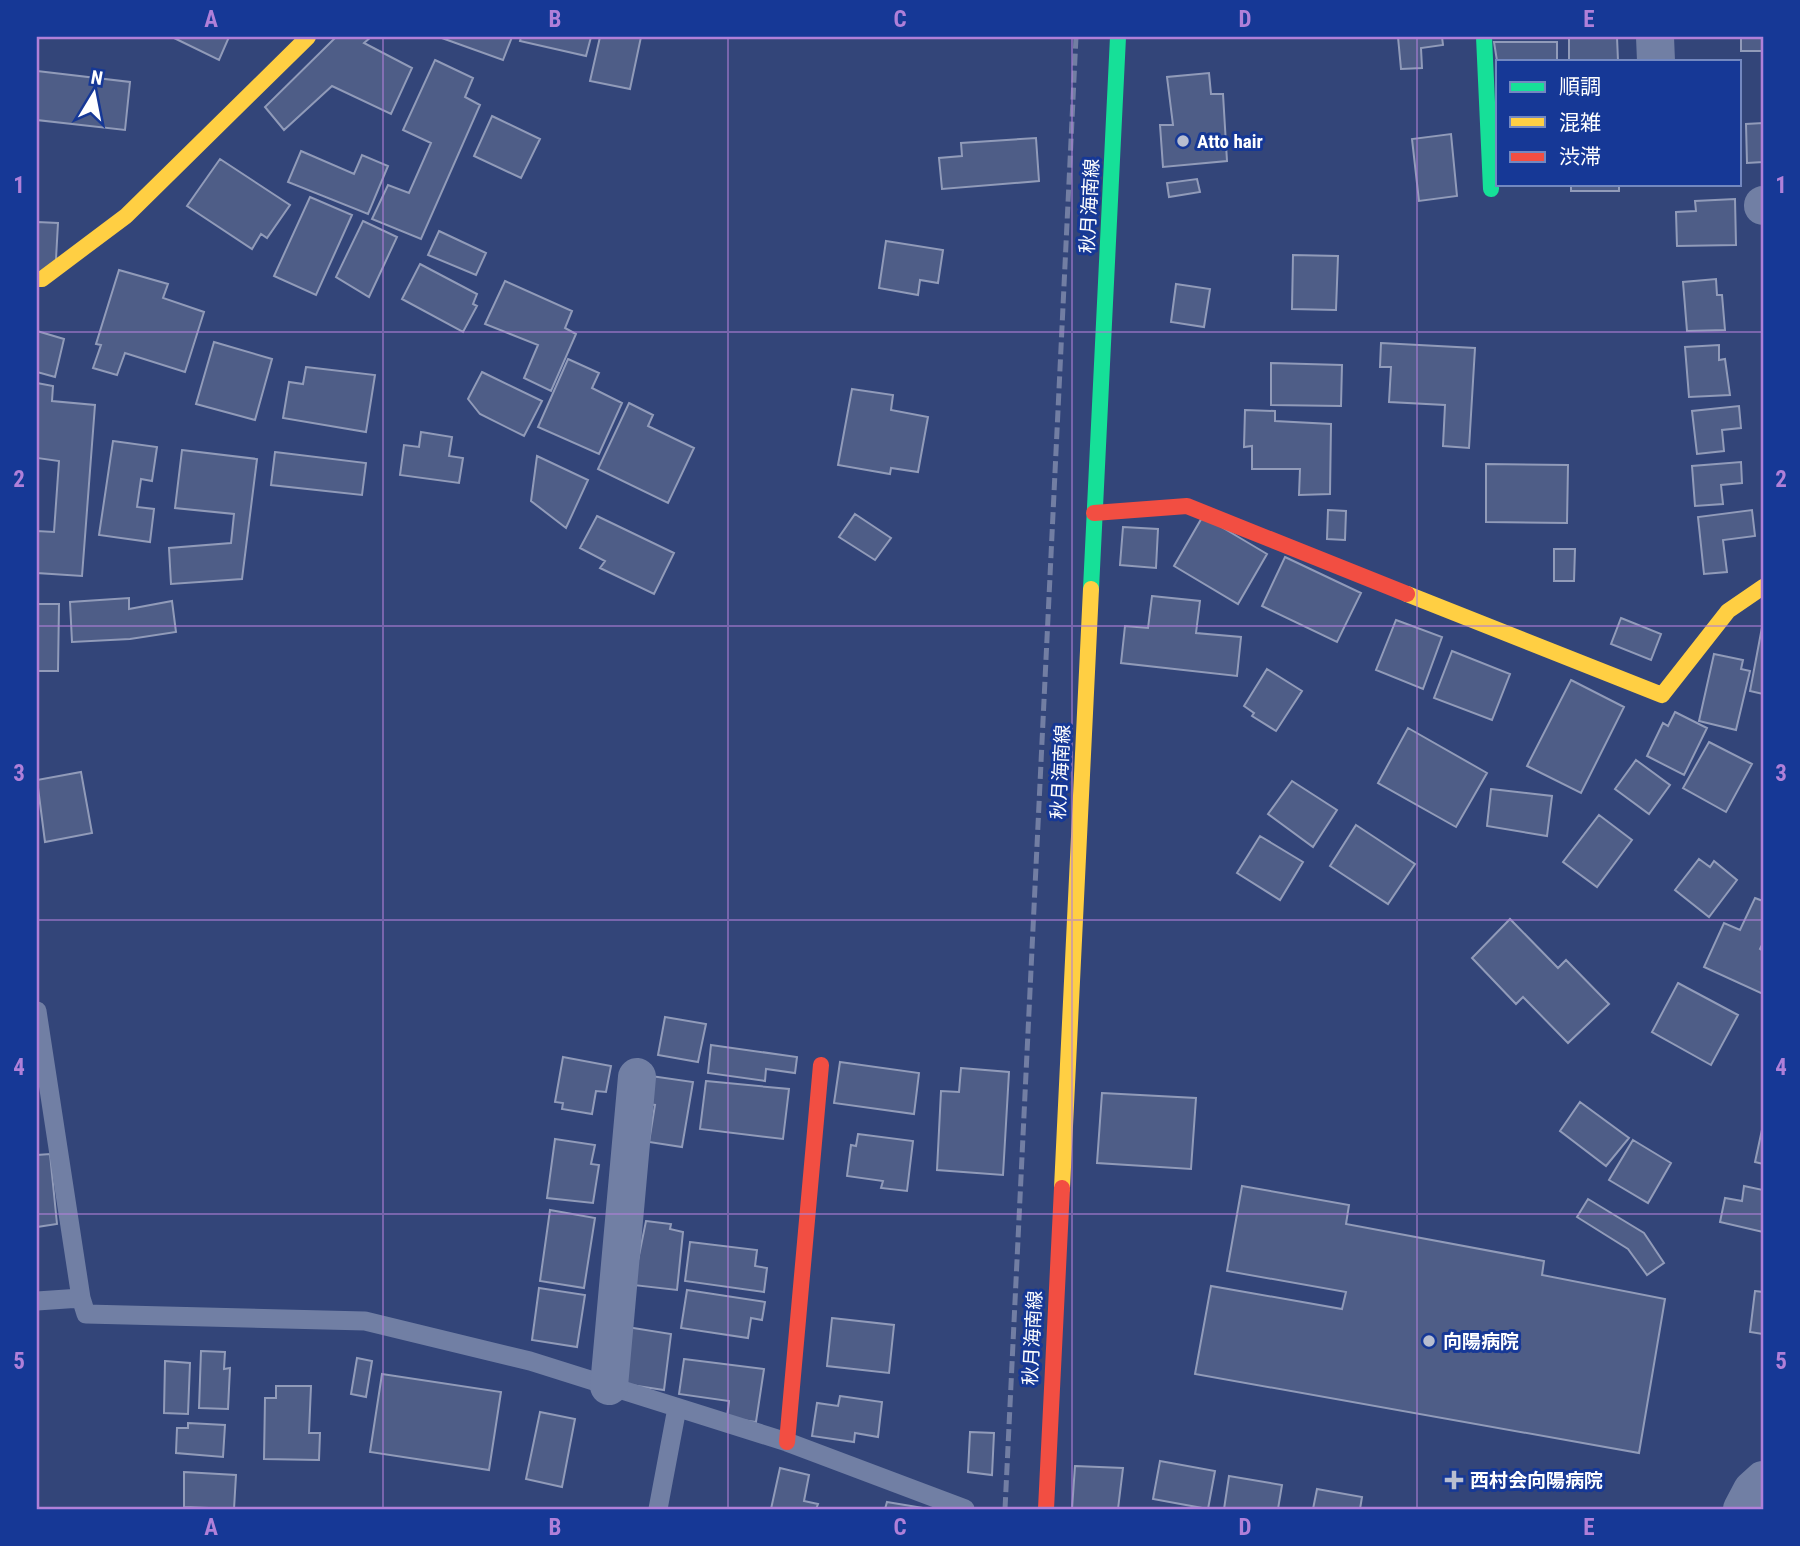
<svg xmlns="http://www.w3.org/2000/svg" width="1800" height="1546" font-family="'Roboto Condensed','Noto Sans JP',sans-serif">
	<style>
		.building { fill: #4e5d87; stroke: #919bb9; stroke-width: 2 }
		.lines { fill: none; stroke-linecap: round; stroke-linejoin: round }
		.lane { stroke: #717fa4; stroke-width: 19 }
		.street { stroke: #717fa4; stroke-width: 38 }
		.fast { stroke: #16e098; stroke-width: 16 }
		.slow { stroke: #ffcf43; stroke-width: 16 }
		.jam { stroke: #f24e42; stroke-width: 16 }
		.rail { stroke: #727ea3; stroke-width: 5; stroke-dasharray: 12 5; stroke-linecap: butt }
		.grid { fill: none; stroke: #b080d9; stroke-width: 2; stroke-opacity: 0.55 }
		.poi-dot { fill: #b8bed0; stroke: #163896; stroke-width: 2.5 }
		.labels { text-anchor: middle; stroke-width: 6; stroke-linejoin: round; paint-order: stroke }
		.poi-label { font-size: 19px; font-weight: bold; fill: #fff; stroke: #163896; text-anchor: start }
		.street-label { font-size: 19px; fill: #fff; stroke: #163896 }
		.neatline { fill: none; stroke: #b080d9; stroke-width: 2.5 }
		.grid-label { font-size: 23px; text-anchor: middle; font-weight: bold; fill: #b080d9 }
	</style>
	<rect width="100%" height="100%" fill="#334579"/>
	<!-- building -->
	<path class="building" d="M 172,37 L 229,37 L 219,60 Z
		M 336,37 L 371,37 L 364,43 L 412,68 L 391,114 L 332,86 L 284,130 L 265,107 Z
		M 439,37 L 512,37 L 503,60 Z
		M 521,37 L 591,37 L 586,56 L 520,41 Z
		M 600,37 L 641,37 L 630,89 L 590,81 Z
		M 1398,37 L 1442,37 L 1443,45 L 1421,48 L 1422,68 L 1401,69 Z
		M 1569,37 L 1617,37 L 1618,61 L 1569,61 Z
		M 1741,37 L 1763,37 L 1763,51 L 1741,51 Z
		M 1494,42 L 1557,42 L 1557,61 L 1497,61 Z
		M 435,60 L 473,78 L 465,97 L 480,105 L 421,239 L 372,219 L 388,185 L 409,193 L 431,143 L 403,130 Z
		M 37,71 L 130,82 L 125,130 L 37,120 Z
		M 1209,73 L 1211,94 L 1223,94 L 1227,161 L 1163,167 L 1160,125 L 1173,125 L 1167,77 Z
		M 492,116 L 540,139 L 521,178 L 474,156 Z
		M 1763,123 L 1763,162 L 1747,163 L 1746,124 Z
		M 1451,134 L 1457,196 L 1419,201 L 1412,139 Z
		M 1036,138 L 1039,181 L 942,189 L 939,158 L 962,156 L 961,143 Z
		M 301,151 L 354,174 L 362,155 L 388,166 L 368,214 L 288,182 Z
		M 220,159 L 290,205 L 267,238 L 261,234 L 252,249 L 187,206 Z
		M 1197,179 L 1200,192 L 1169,197 L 1167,183 Z
		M 1571,184 L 1619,184 L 1619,191 L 1571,191 Z
		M 310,197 L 352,215 L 316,295 L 274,276 Z
		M 1735,199 L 1736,245 L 1677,246 L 1676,212 L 1696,211 L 1695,201 Z
		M 363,221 L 397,237 L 369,297 L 336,277 Z
		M 37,222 L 58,223 L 55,277 L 37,276 Z
		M 439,231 L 486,253 L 476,275 L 428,255 Z
		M 886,241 L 943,250 L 938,283 L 920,280 L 918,295 L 879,288 Z
		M 1293,255 L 1338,256 L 1336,310 L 1292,309 Z
		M 420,264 L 477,294 L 473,304 L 477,306 L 463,332 L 402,299 Z
		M 119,270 L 168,284 L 163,298 L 204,312 L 185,372 L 125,353 L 117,375 L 93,368 L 101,345 L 96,344 Z
		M 1716,279 L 1717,295 L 1722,295 L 1725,330 L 1687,331 L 1683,282 Z
		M 505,281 L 572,311 L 565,328 L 576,334 L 551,391 L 524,378 L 538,345 L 485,324 Z
		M 1176,284 L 1210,289 L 1204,327 L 1171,322 Z
		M 37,331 L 64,339 L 55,377 L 37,372 Z
		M 214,342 L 272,359 L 255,420 L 196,404 Z
		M 1381,343 L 1475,348 L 1469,448 L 1443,446 L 1445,405 L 1389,402 L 1391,367 L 1380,367 Z
		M 1719,345 L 1719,360 L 1725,359 L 1730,395 L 1689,397 L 1685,347 Z
		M 568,359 L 599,373 L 592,388 L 622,403 L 599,454 L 538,427 Z
		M 1271,363 L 1342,365 L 1341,406 L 1271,405 Z
		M 306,367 L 375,375 L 366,432 L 283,418 L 289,382 L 303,384 Z
		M 482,372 L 542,401 L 524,436 L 480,414 L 468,399 Z
		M 37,383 L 53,386 L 52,401 L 95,405 L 82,576 L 37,573 L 37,531 L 54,532 L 59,461 L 37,458 Z
		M 852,389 L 893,395 L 891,410 L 928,417 L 918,472 L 891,468 L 890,474 L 838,465 Z
		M 629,403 L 653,415 L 648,426 L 694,448 L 668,503 L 598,469 Z
		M 1739,406 L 1741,428 L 1722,430 L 1724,451 L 1697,454 L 1692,411 Z
		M 1245,410 L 1275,411 L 1275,421 L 1331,424 L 1330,494 L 1299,495 L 1300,469 L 1252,469 L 1252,446 L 1244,447 Z
		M 421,432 L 452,437 L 449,456 L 463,458 L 459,483 L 400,475 L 404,445 L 419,447 Z
		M 113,441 L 157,447 L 152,481 L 141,479 L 137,507 L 154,509 L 150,542 L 99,535 Z
		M 182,450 L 257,459 L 242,579 L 171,584 L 169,548 L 231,543 L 234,514 L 175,508 Z
		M 275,452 L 366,463 L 362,495 L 271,485 Z
		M 537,456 L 588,480 L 566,528 L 531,501 Z
		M 1741,462 L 1742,483 L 1721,485 L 1723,504 L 1695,506 L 1692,466 Z
		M 1486,464 L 1568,465 L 1567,523 L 1486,522 Z
		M 1328,510 L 1346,511 L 1345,540 L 1327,539 Z
		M 1752,510 L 1755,536 L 1723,540 L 1727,572 L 1704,574 L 1698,517 Z
		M 855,514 L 891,538 L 875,560 L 839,537 Z
		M 597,516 L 674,553 L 654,594 L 600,568 L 605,561 L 580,548 Z
		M 1203,516 L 1267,554 L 1238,604 L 1174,566 Z
		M 1123,527 L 1158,529 L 1156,568 L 1120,565 Z
		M 1554,549 L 1575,549 L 1574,581 L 1554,581 Z
		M 1285,557 L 1361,593 L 1337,642 L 1262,606 Z
		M 1152,596 L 1200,601 L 1196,633 L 1241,637 L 1237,676 L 1121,663 L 1125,626 L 1148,628 Z
		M 129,598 L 129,609 L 172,601 L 176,632 L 130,639 L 72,642 L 70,602 Z
		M 37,604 L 59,604 L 58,671 L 37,671 Z
		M 1621,618 L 1661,634 L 1651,660 L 1611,644 Z
		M 1396,620 L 1442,637 L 1423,689 L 1376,670 Z
		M 1763,622 L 1763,694 L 1750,691 Z
		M 1452,651 L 1510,674 L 1492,720 L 1434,698 Z
		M 1714,654 L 1743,660 L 1741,669 L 1750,671 L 1736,730 L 1699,721 Z
		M 1267,669 L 1302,691 L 1276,731 L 1252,716 L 1254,713 L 1244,706 Z
		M 1571,680 L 1624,707 L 1581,793 L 1527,766 Z
		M 1675,712 L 1707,728 L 1684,775 L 1647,756 L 1663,723 L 1668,726 Z
		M 1408,728 L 1487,773 L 1456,827 L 1378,783 Z
		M 1709,742 L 1752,764 L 1726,812 L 1683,788 Z
		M 1636,760 L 1670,785 L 1649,814 L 1615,789 Z
		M 81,772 L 92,833 L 45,842 L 37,780 Z
		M 1292,781 L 1337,810 L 1313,847 L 1268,814 Z
		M 1491,789 L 1552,796 L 1547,836 L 1487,826 Z
		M 1599,815 L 1632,840 L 1597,887 L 1563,862 Z
		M 1356,825 L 1415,864 L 1388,904 L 1330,866 Z
		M 1260,836 L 1303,862 L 1280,900 L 1237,873 Z
		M 1699,859 L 1710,867 L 1714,861 L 1737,880 L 1709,917 L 1675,890 Z
		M 1755,898 L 1763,901 L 1763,943 L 1760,949 L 1763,951 L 1763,994 L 1704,967 L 1724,923 L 1740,930 Z
		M 1510,919 L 1558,968 L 1566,960 L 1609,1004 L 1568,1043 L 1523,997 L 1516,1004 L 1472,958 Z
		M 1678,983 L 1738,1015 L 1711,1065 L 1652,1032 Z
		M 665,1017 L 706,1024 L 698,1062 L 658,1055 Z
		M 711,1045 L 797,1057 L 795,1073 L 766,1069 L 765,1081 L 708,1073 Z
		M 563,1057 L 611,1066 L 606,1092 L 596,1091 L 592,1114 L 562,1109 L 563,1103 L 555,1102 Z
		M 840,1062 L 919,1073 L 914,1114 L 834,1103 Z
		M 961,1068 L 1009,1072 L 1003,1175 L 937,1170 L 941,1091 L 959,1092 Z
		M 651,1076 L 693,1082 L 682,1147 L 649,1142 L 655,1105 L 646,1104 Z
		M 706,1081 L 789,1089 L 783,1139 L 700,1129 Z
		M 1102,1093 L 1196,1098 L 1191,1169 L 1097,1163 Z
		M 1580,1102 L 1629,1138 L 1606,1166 L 1560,1131 Z
		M 1763,1125 L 1763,1164 L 1755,1162 Z
		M 858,1134 L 913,1141 L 907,1191 L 881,1188 L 883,1181 L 847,1176 L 851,1145 L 856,1146 Z
		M 555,1139 L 595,1145 L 591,1164 L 599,1165 L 593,1203 L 547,1198 Z
		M 1633,1140 L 1671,1163 L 1648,1203 L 1609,1180 Z
		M 50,1154 L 57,1224 L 37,1227 L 37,1155 Z
		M 1242,1186 L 1349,1205 L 1346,1224 L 1544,1261 L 1542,1275 L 1665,1299 L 1639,1453 L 1195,1374 L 1211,1286 L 1342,1309 L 1346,1292 L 1227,1271 Z
		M 1744,1186 L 1763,1190 L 1763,1232 L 1720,1222 L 1725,1198 L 1742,1201 Z
		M 1588,1199 L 1644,1233 L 1664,1263 L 1647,1275 L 1628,1249 L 1577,1217 Z
		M 550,1210 L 595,1218 L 584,1288 L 540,1281 Z
		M 646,1221 L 671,1224 L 670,1229 L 683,1232 L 677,1290 L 633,1285 Z
		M 690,1242 L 757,1250 L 755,1266 L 767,1268 L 764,1292 L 685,1281 Z
		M 539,1288 L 585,1295 L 577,1347 L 532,1340 Z
		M 687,1290 L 765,1302 L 762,1320 L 751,1318 L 748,1338 L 681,1328 Z
		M 1755,1291 L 1763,1292 L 1763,1334 L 1750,1332 Z
		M 832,1318 L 894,1325 L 889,1373 L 827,1366 Z
		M 627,1327 L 671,1334 L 664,1390 L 624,1384 Z
		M 201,1351 L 225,1352 L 224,1369 L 230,1368 L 228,1409 L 199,1408 Z
		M 357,1358 L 372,1361 L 366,1397 L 351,1394 Z
		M 684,1359 L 764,1369 L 756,1422 L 727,1418 L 729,1401 L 679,1394 Z
		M 165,1361 L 190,1363 L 188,1414 L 164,1413 Z
		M 382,1374 L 501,1392 L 489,1470 L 370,1452 Z
		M 276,1386 L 311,1386 L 309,1433 L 320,1433 L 319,1460 L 264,1459 L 265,1398 L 276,1398 Z
		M 840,1396 L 882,1402 L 878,1437 L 855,1433 L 854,1442 L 812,1436 L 817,1403 L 838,1406 Z
		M 540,1412 L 575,1419 L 562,1487 L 526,1479 Z
		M 188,1423 L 225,1425 L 223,1457 L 176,1453 L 177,1428 L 188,1428 Z
		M 970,1432 L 994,1433 L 992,1475 L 968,1472 Z
		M 1160,1461 L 1215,1471 L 1208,1509 L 1153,1499 Z
		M 1075,1466 L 1123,1468 L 1118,1509 L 1072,1509 Z
		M 780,1468 L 809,1475 L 804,1501 L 818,1504 L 816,1509 L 771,1509 Z
		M 184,1472 L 236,1475 L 234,1509 L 184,1507 Z
		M 1229,1476 L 1282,1485 L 1278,1509 L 1224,1509 Z
		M 1317,1489 L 1362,1497 L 1360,1509 L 1313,1509 Z
		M 887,1502 L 929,1509 L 885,1509 Z"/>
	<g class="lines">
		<!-- lane -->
		<path class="lane" d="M 37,1011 L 81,1298
			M 37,1301 L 81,1298 L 86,1314 L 365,1321 L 530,1361 L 787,1442 L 965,1509
			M 658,1509 L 677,1408"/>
		<!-- street -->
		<path class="street" d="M 1655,37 L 1656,61
			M 1763,205 L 1763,206
			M 609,1386 L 637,1077
			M 1742,1509 L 1752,1490 L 1763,1480"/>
		<!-- fast -->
		<path class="fast" d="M 1484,37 L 1491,189
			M 1091,589 L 1118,37"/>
		<!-- slow -->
		<path class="slow" d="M 37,279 L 42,279 L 126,216 L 308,37
			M 1407,594 L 1662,695 L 1728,611 L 1763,587
			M 1062,1188 L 1091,589"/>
		<!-- jam -->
		<path class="jam" d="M 1094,513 L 1187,506 L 1407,594
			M 787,1442 L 821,1065
			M 1046,1509 L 1062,1188"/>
		<!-- rail -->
		<path class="rail" d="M 1005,1509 L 1076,37"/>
	</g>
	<!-- grid -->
	<path class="grid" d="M 383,37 L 383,1509M 728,37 L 728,1509M 1072,37 L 1072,1509M 1417,37 L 1417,1509M 37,332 L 1763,332M 37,626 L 1763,626M 37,920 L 1763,920M 37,1214 L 1763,1214"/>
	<!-- markers -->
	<g class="poi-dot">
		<circle cx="1183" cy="141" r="7"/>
		<circle cx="1429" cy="1341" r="7"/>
		<path d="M1450.5 1469.5h7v7h7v7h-7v7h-7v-7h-7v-7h7z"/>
	</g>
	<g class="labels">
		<!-- poi labels -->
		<g class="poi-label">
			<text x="1197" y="148">Atto hair</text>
			<text x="1443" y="1348">向陽病院</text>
			<text x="1470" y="1487">西村会向陽病院</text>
		</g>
		<!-- street labels -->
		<g class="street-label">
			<text transform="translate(1089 206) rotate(-87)" y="7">秋月海南線</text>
			<text transform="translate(1060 772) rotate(-87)" y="7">秋月海南線</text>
			<text transform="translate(1032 1338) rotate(-87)" y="7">秋月海南線</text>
		</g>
	</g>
	<!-- border -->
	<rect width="1800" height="1546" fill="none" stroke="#163896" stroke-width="77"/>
	<!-- legend -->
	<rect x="1496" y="60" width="245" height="126" fill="#163896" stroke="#7388c0" stroke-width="2"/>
	<rect x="1510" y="82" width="35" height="10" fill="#16e098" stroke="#7388c0" stroke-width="2"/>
	<text x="1559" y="94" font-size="21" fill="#ffffff">順調</text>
	<rect x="1510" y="117" width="35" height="10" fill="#ffcf43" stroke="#7388c0" stroke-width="2"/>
	<text x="1559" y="130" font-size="21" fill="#ffffff">混雑</text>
	<rect x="1510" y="152" width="35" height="10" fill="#f24e42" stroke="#7388c0" stroke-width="2"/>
	<text x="1559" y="164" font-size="21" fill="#ffffff">渋滞</text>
	<!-- north arrow -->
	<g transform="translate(94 94) rotate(10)" stroke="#163896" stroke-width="5" paint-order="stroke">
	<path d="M0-5L12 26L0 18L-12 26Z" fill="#ffffff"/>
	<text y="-10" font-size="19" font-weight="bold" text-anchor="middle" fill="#ffffff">N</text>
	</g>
	<rect x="38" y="38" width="1724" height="1470" class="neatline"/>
	<g class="grid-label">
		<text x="211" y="27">A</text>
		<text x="555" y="27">B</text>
		<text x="900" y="27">C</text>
		<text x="1245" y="27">D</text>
		<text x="1589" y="27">E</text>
		<text x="19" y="193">1</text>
		<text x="1781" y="193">1</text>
		<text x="19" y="487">2</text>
		<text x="1781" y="487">2</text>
		<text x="19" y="781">3</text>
		<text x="1781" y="781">3</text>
		<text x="19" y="1075">4</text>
		<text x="1781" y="1075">4</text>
		<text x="19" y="1369">5</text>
		<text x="1781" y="1369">5</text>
		<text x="211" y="1535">A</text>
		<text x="555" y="1535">B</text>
		<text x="900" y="1535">C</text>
		<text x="1245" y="1535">D</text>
		<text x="1589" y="1535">E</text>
	</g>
</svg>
